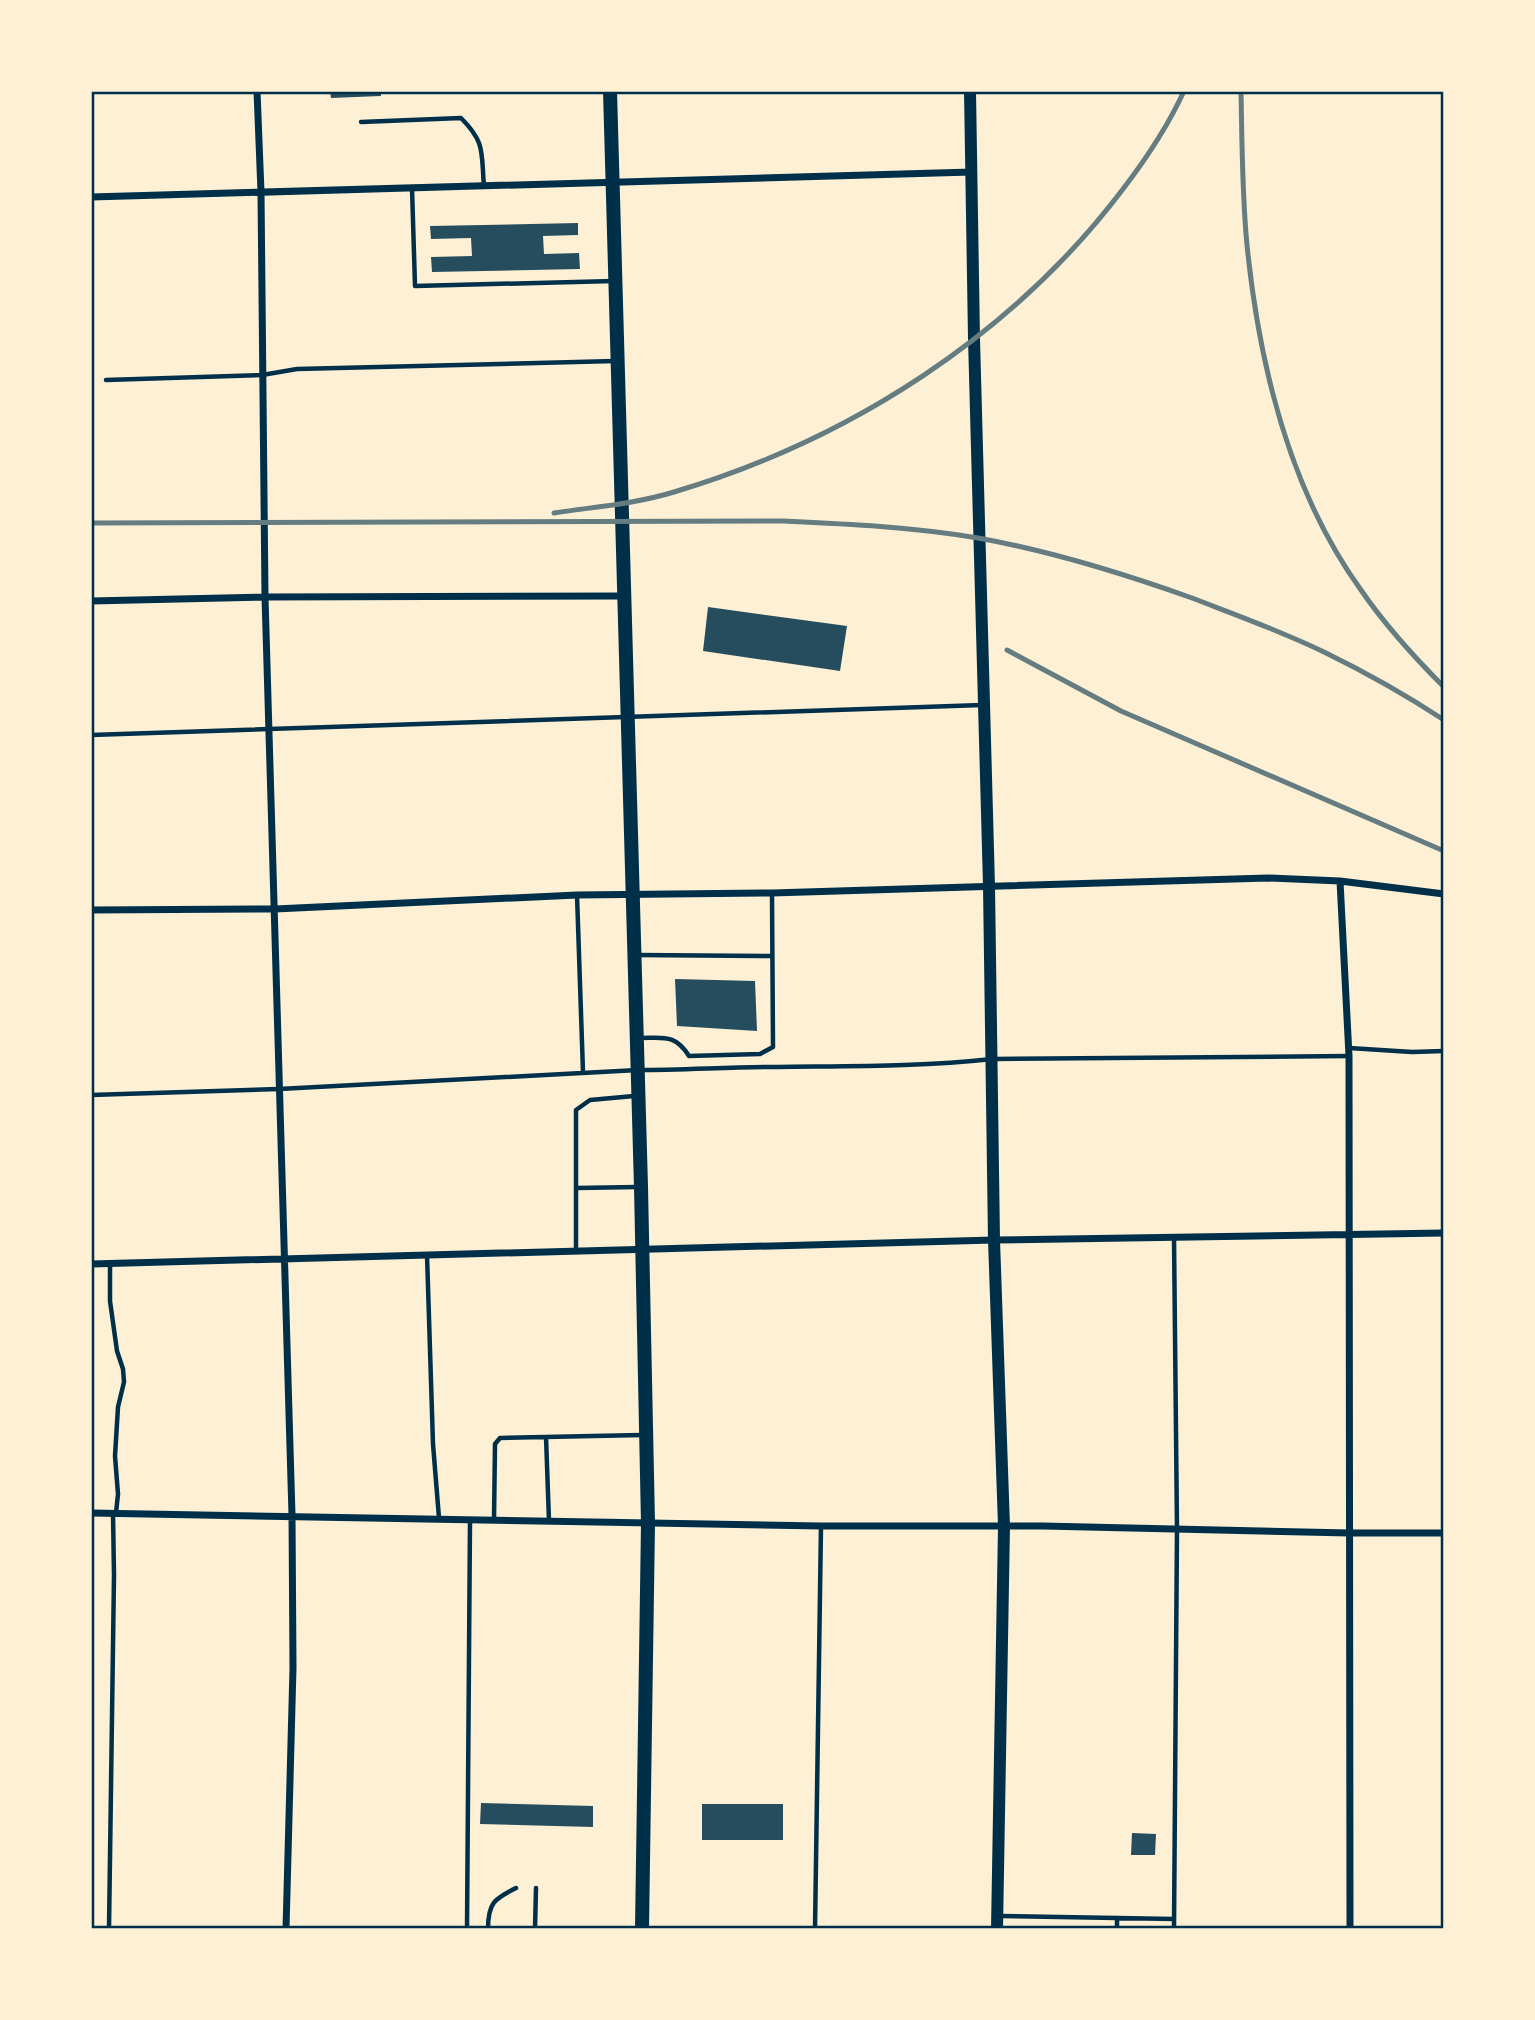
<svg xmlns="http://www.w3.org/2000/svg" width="1535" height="2020" font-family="Karla,sans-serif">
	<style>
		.building { fill: #264d5e }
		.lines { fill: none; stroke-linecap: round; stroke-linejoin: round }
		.service { stroke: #003049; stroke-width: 4.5 }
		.minor { stroke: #003049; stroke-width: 7 }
		.tertiary { stroke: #003049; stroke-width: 12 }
		.secondary { stroke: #003049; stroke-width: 14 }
		.rail { stroke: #657d81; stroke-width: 5 }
		.neatline { fill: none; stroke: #003049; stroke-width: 2.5 }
	</style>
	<rect width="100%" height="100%" fill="#fdf0d5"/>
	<!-- building -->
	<path class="building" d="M 330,91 L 381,91 L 381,96 L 331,98 Z
		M 578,223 L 578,235 L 543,236 L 544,254 L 579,253 L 580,269 L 432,272 L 431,257 L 472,256 L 471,238 L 431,239 L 430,226 Z
		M 708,607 L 847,626 L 840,671 L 703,651 Z
		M 675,979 L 755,981 L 757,1031 L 677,1026 Z
		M 481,1803 L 593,1806 L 593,1827 L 480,1824 Z
		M 702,1804 L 783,1804 L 783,1840 L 702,1840 Z
		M 1132,1833 L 1156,1834 L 1155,1855 L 1131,1855 Z"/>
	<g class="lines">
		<!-- service -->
		<path class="service" d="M 361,122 L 461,118 C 486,143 481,153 484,186
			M 412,188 L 415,286 L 614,281
			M 106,380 L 262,375 L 297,369 L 615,361
			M 91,735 L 982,705
			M 577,895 L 583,1072
			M 636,955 L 772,956
			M 641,1038 C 664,1038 675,1034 689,1056 L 760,1054 L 773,1047 L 772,894
			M 1349,1048 L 1412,1052 L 1444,1051
			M 91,1095 L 279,1089 L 638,1070 C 684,1070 731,1067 777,1067 C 849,1066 920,1067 992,1059 L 1349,1056
			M 576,1188 L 638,1187
			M 1174,1237 L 1177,1529 L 1174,1929
			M 576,1252 L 576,1110 L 590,1100 L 634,1096
			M 427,1255 L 433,1444 L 439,1518
			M 110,1264 L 110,1301 L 117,1351 L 123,1369 L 124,1382 L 118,1407 L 115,1456 L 118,1494 L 116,1513
			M 546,1437 L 549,1521
			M 494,1520 L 495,1444 L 500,1438 L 642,1435
			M 1000,1916 L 1174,1919
			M 109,1929 L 114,1575 L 113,1513
			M 467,1929 L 470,1520
			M 488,1929 C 488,1903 494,1899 516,1888
			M 535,1929 L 536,1888
			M 815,1929 L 821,1526
			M 1050,1929 L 1100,1929
			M 1117,1929 L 1117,1918"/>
		<!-- minor -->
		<path class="minor" d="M 257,91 L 261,192 L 265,597 L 292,1515 L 293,1668 L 286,1929
			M 91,197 L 972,172
			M 91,601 L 265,597 L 624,596
			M 1340,881 L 1349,1056 L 1350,1929
			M 91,910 L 275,909 L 577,895 L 772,893 L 1268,878 L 1340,881 L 1444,894
			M 91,1264 L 994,1240 L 1444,1233
			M 91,1513 L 821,1526 L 1043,1526 L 1349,1533 L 1444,1533"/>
		<!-- tertiary -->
		<path class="tertiary" d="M 970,91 L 974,339 L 989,886 L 994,1240 L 1004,1526 L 997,1929"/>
		<!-- secondary -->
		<path class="secondary" d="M 610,91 L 641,1187 L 648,1523 L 642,1929"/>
		<!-- rail -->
		<path class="rail" d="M 1241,91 C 1242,142 1242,194 1247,245 C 1259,364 1290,492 1361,590 C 1385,625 1414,657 1444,687
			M 554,513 C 593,507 635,504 674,492 C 849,440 1012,336 1123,189 C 1146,159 1168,126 1184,91
			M 91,523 L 783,521 C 848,524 913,527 978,538 C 1051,551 1122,573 1192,598 C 1236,615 1281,631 1324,652 C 1365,672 1406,695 1444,720
			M 1007,650 L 1121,711 L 1444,851"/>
	</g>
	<!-- border -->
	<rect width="1535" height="2020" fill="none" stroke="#fdf0d5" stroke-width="186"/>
	<rect x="93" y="93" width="1349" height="1834" class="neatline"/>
</svg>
